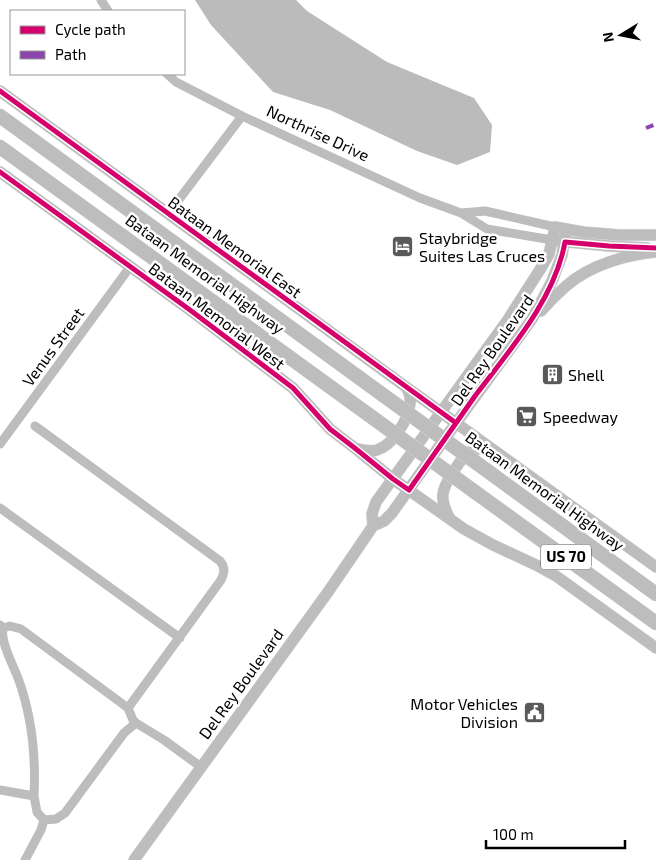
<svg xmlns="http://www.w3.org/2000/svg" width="656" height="860" font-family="'Exo 2',sans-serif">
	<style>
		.water { fill: #bbb }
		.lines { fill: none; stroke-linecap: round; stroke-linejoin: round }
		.major-casing { stroke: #dbdbdb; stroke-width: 12 }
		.highway-casing { stroke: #dbdbdb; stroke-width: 15 }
		.minor { stroke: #bdbdbd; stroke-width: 9 }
		.major { stroke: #bdbdbd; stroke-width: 11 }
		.highway { stroke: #bdbdbd; stroke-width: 14 }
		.highway-bridge-casing { stroke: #dbdbdb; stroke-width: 15; stroke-linecap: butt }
		.highway-bridge { stroke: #bdbdbd; stroke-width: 14 }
		.quiet { stroke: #8e44ad; stroke-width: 4; stroke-dasharray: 8 4; stroke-linecap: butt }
		.cycleway-casing { stroke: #fff; stroke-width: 8 }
		.cycleway { stroke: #d6006c; stroke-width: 5 }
		.labels { text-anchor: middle; stroke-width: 5; stroke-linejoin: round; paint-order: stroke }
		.shield { fill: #fff; stroke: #4c4c4c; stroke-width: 1 }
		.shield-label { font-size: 15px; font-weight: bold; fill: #000 }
		.street-label { font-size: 16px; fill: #000; stroke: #fff }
		.poi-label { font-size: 16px; fill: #000; stroke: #fff; text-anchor: start }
	</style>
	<rect width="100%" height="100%" fill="#fff"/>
	<!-- water -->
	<path class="water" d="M 195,0 L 296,0 L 307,11 L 387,62 L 474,98 L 492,125 L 490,152 L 457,165 L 417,151 L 330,110 L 273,92 L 211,25 Z"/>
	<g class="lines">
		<defs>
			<path id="major" d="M 0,91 L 406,387 L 656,567
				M 0,172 L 190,310 L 293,388 L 330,429 L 356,449 L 393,479 L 464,529 L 493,545 L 536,565 L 556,576 L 656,648
				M 559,241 L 609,246 L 647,248
				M 541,311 C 549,302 557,294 566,286 C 590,265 625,255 656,252
				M 357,449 C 364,450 370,452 377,450 C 393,445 409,419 410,403 C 411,397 409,392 406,387
				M 450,519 C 439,499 441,490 453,472 C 458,465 462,458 467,453 C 476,448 483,448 492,449
				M 373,526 L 372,514 L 376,502 L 507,321 L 541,268 L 549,254 L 555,227 L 583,232 L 619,235 L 656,235
				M 134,860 L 328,592 L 373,526 L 384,521 L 392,513 L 456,423 L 532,319 L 552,281 L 562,255 L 566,229"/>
			<path id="highway" d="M 0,116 L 383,395
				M 0,147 L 369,415
				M 489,472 L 656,594
				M 475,492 L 656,623"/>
		</defs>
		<!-- major casing -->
		<use href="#major" class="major-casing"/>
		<!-- highway casing -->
		<use href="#highway" class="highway-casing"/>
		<!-- minor -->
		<path class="minor" d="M 101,0 L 108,11
			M 167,74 L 176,82 L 242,116 L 420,198 L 461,213 L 487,229 L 552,240
			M 461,213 L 485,211 L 555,227
			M 168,214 L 242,116
			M 35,426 L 220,561 C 225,567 225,572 221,580 L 128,708
			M 0,444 L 130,267
			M 0,508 L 180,638
			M 0,625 L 3,628 L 10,626 L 21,629 L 128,708 L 133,720 L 136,723 L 164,740 L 201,767
			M 3,628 C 0,641 13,665 18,678 C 32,716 36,756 34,796
			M 0,790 L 34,796 L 37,812 L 44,820
			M 25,860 L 41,830 L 44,820 L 56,819 L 65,813 L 124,733 L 136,723"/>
		<!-- major -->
		<use href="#major" class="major"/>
		<!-- highway -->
		<use href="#highway" class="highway"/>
		<defs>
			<path id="highway-bridge" d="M 383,395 L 489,472
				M 369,415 L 475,492"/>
		</defs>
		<!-- highway-bridge casing -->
		<use href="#highway-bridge" class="highway-bridge-casing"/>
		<!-- highway-bridge -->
		<use href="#highway-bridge" class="highway-bridge"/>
		<!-- quiet -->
		<path class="quiet" d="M 646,128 L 656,124"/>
		<defs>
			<path id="cycleway" d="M 0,91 L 456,423
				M 0,172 L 190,310 L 293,388 L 330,429 L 356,449 L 393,479 L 409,490 C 431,459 453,427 475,396 C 509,351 555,299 565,242 L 609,246 L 656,248"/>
		</defs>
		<!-- cycleway casing -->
		<use href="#cycleway" class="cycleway-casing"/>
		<!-- cycleway -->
		<use href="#cycleway" class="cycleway"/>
	</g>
	<!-- icons -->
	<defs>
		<symbol id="hotel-square" viewBox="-11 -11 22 22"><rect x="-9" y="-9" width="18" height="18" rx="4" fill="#595959" stroke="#fff"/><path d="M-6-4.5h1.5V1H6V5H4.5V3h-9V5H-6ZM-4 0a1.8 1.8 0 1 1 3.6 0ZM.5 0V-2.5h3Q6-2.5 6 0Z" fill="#fff"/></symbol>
		<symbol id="building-square" viewBox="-11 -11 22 22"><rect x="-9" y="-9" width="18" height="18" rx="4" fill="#595959" stroke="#fff"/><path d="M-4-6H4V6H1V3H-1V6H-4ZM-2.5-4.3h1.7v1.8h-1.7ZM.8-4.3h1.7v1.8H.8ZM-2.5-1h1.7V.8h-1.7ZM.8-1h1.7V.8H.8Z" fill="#fff"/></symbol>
		<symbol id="supermarket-square" viewBox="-11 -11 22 22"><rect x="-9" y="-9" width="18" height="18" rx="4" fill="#595959" stroke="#fff"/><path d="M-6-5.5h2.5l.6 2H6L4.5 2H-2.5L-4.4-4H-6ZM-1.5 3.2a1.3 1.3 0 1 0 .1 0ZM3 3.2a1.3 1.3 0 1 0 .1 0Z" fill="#fff"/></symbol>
		<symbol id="civic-square" viewBox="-11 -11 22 22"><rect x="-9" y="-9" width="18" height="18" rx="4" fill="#595959" stroke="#fff"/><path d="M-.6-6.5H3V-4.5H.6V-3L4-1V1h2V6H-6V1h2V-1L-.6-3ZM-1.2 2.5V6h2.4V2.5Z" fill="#fff"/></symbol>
	</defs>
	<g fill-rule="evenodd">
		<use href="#hotel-square" x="390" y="234" width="25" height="25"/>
		<use href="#building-square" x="540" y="362" width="25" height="25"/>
		<use href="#supermarket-square" x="514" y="404" width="25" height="25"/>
		<use href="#civic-square" x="522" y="700" width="25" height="25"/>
	</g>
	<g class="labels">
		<!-- shield labels -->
		<rect class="shield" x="541" y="544.5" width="50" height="25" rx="4"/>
		<g class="shield-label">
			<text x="566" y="562">US 70</text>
		</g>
		<!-- street labels -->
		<g class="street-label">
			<text transform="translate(318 133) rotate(25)" y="6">Northrise Drive</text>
			<text transform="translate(235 247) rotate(36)" y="6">Bataan Memorial East</text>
			<text transform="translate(205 274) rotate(36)" y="6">Bataan Memorial Highway</text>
			<text transform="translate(217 316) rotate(37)" y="6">Bataan Memorial West</text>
			<text transform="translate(53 347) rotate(-54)" y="6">Venus Street</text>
			<text transform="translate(492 350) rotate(-55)" y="6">Del Rey Boulevard</text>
			<text transform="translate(545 491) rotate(36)" y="6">Bataan Memorial Highway</text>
			<text transform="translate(241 684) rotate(-54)" y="6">Del Rey Boulevard</text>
		</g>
		<!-- poi labels -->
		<g class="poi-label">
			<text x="419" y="244">Staybridge<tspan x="419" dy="18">Suites Las Cruces</tspan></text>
			<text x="568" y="381">Shell</text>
			<text x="543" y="423">Speedway</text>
			<text x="518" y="710" text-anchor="end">Motor Vehicles<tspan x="518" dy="18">Division</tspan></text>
		</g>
	</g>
	<!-- legend -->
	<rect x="10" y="10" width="175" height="65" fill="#ffffff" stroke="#999999"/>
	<rect x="20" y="26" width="25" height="8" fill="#d6006c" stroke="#999999"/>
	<text x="55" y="35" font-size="15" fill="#000000">Cycle path</text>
	<rect x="20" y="51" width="25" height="8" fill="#8e44ad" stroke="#999999"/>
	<text x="55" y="60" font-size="15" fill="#000000">Path</text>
	<!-- north arrow -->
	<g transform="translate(621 35) rotate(260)" stroke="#ffffff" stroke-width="4" paint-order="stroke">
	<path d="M0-4L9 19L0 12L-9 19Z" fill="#000000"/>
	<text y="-8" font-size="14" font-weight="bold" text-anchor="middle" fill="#000000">N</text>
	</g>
	<!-- scale -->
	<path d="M486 840v8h139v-8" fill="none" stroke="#000000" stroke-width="2.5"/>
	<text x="493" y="840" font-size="15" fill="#000000" stroke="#ffffff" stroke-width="4" paint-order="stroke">100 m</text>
</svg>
